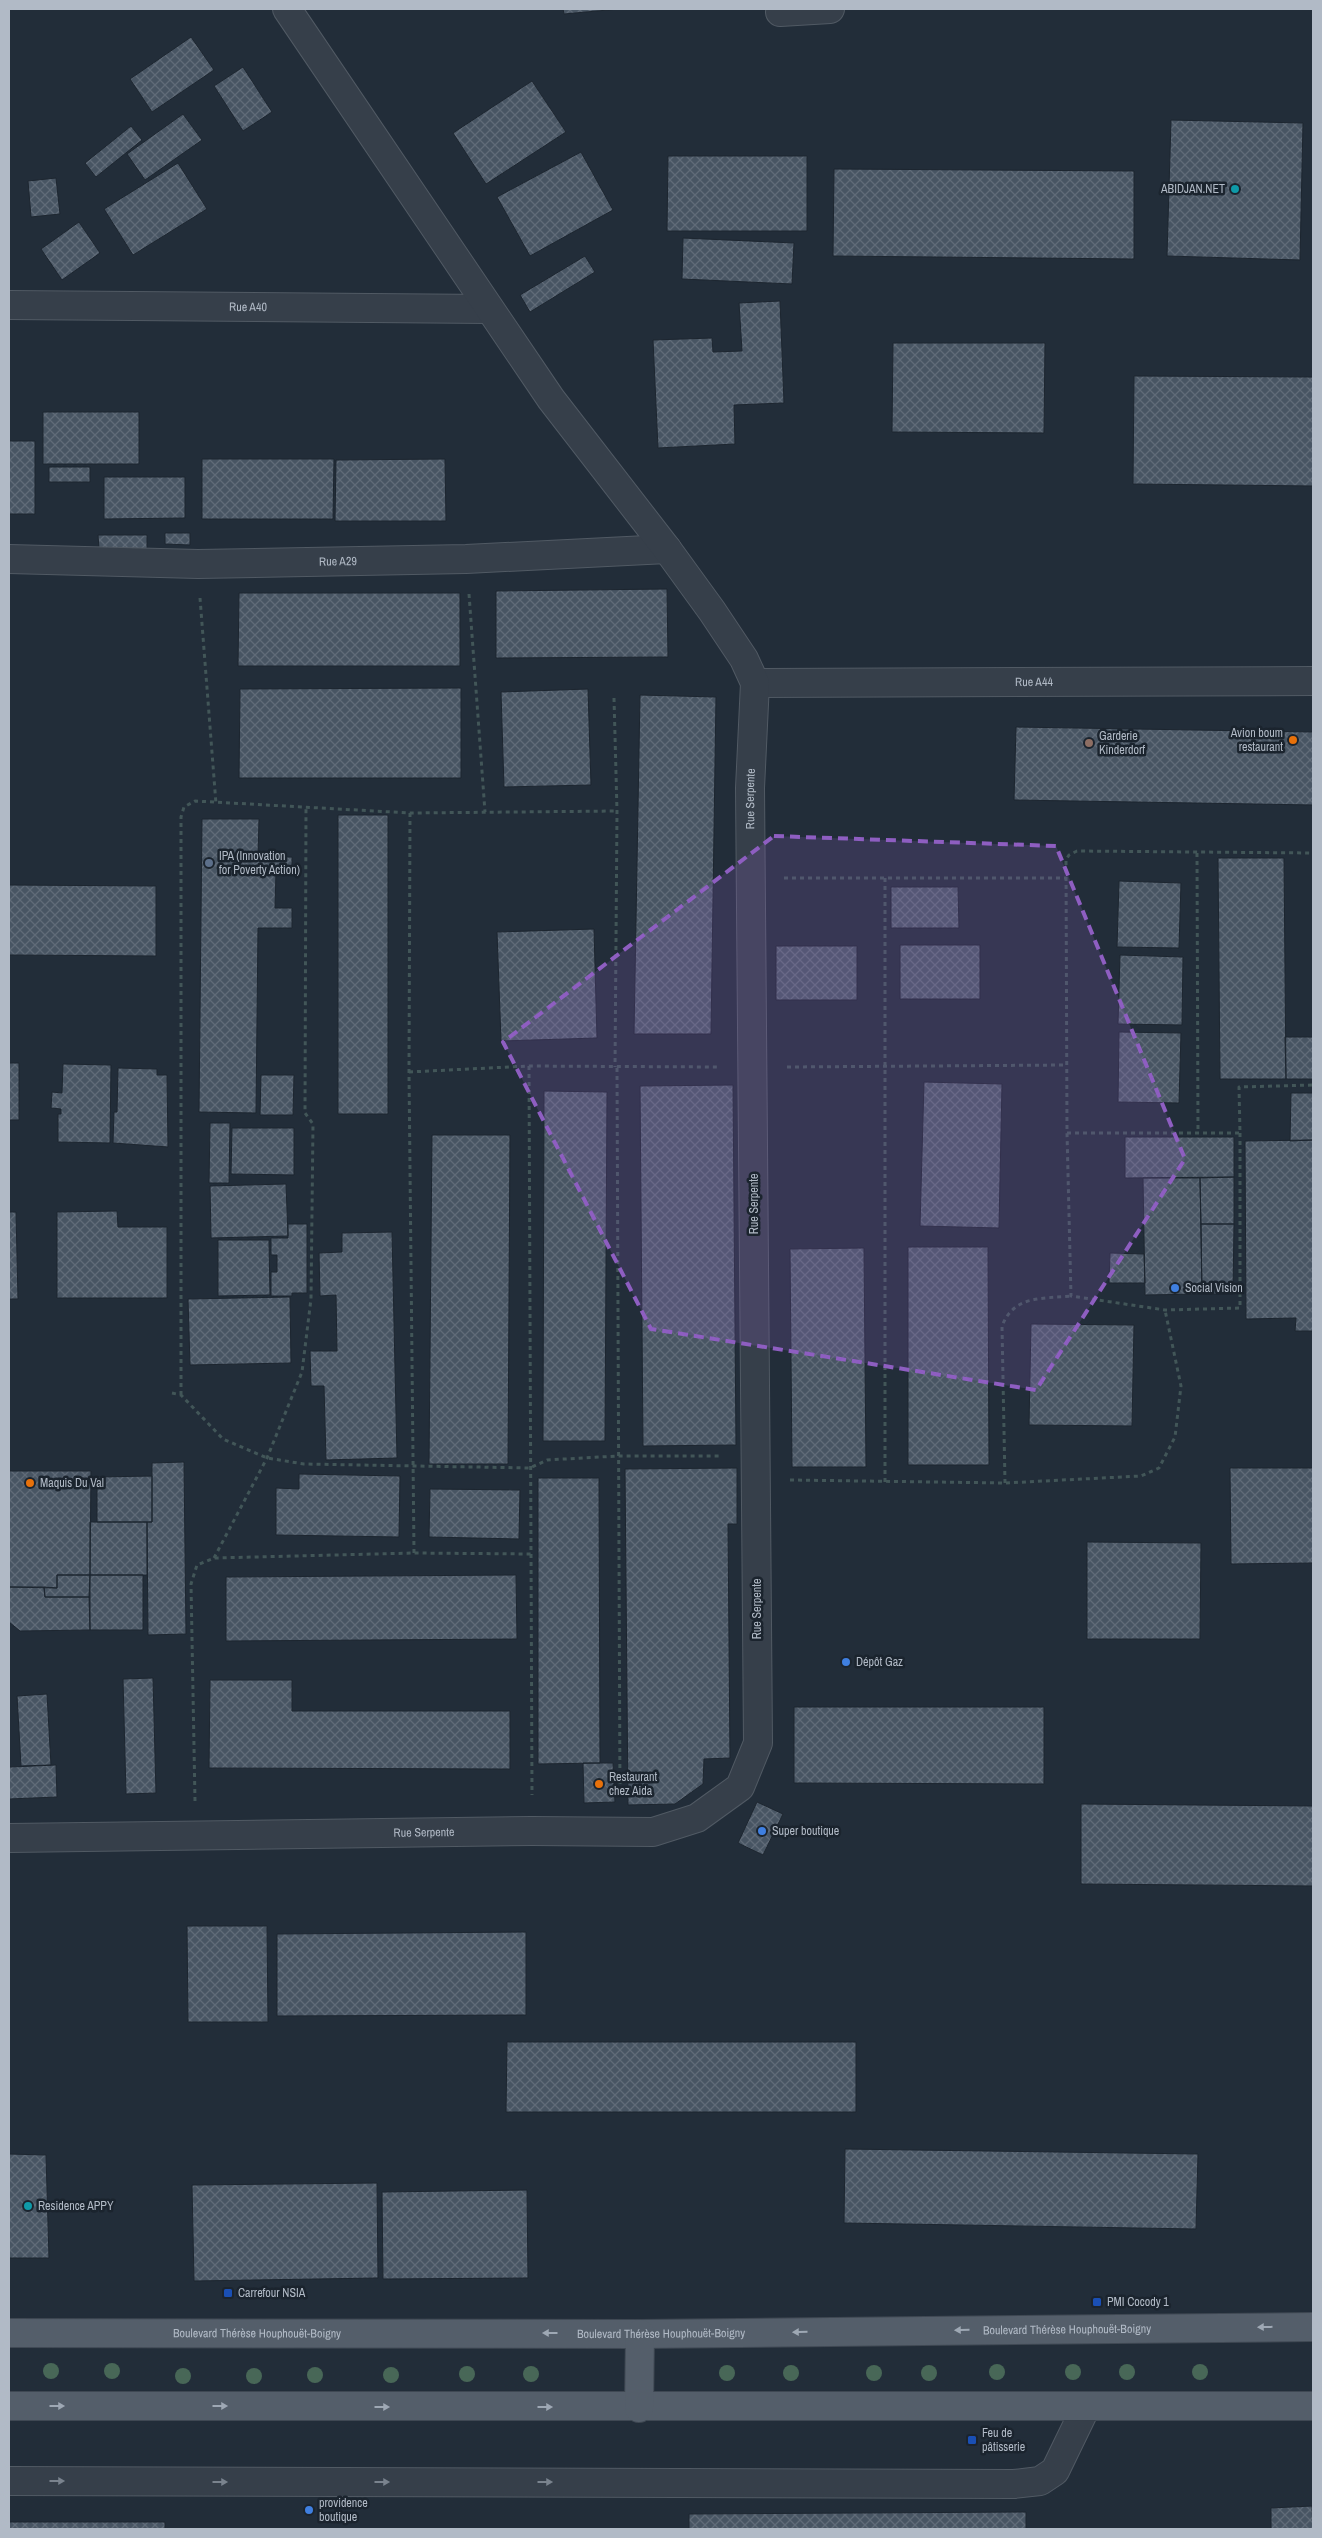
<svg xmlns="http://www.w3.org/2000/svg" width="1322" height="2538" font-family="'Archivo Narrow',sans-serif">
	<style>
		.building { fill: url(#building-cross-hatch); stroke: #1d2630 }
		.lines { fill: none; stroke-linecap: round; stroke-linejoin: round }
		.minor-casing { stroke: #515a64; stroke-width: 30 }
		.major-casing { stroke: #3f4853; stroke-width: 30 }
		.path { stroke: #425658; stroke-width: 3; stroke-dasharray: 4 4; stroke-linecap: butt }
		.minor { stroke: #363f4a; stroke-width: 28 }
		.major { stroke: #545e6a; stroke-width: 28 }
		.tree { fill: #486757 }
		.oneway { fill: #9ea8b4 }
		.oneway2 { fill: #7a838e }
		.marked { fill: #8e5ec1; fill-opacity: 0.2; stroke: #8e5ec1; stroke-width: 4; stroke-dasharray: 10 6; stroke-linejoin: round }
		.culture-dot { fill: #0f9aa8; stroke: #1b242e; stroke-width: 2 }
		.food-dot { fill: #e8710a; stroke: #1b242e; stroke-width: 2 }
		.education-dot { fill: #8d6e63; stroke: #1b242e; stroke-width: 2 }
		.service-dot { fill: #5c6f8a; stroke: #1b242e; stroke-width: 2 }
		.shop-dot { fill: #3f7fe0; stroke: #1b242e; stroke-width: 2 }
		.transit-dot { fill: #1a4fb4; stroke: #1b242e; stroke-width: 2 }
		.labels { text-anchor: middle; stroke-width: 5; stroke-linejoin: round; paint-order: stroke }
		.poi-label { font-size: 12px; fill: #b1bac6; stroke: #1b242e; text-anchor: start }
		.street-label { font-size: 12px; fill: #b1bac6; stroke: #1b242e }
	</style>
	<defs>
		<pattern id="building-cross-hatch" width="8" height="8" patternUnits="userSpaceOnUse" patternTransform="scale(1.25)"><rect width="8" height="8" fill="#485563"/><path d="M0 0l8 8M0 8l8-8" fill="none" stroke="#606b78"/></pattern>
	</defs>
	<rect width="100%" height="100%" fill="#222d39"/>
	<!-- building -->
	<path class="building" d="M 563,9 L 619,9 L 564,14 Z
		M 191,37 L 214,70 L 152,112 L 130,79 Z
		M 243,67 L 272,112 L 243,131 L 214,86 Z
		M 532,81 L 566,132 L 486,184 L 453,133 Z
		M 183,114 L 202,140 L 145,180 L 127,154 Z
		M 1171,120 L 1303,123 L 1300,260 L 1167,256 Z
		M 131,126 L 142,140 L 96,177 L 85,163 Z
		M 581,152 L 613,210 L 530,256 L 497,197 Z
		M 668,156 L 807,156 L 807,231 L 667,231 Z
		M 178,163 L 207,209 L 133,255 L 104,209 Z
		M 834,169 L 1134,171 L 1134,259 L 833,256 Z
		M 56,178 L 60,214 L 31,217 L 28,181 Z
		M 79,222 L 100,253 L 62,280 L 41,249 Z
		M 683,238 L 794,243 L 792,284 L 682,279 Z
		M 585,256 L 595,272 L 530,312 L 520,295 Z
		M 780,301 L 784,403 L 734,405 L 735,444 L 658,448 L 653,340 L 712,338 L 713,352 L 742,351 L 739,303 Z
		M 893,343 L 1045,343 L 1044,433 L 892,432 Z
		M 1134,376 L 1313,377 L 1313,486 L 1133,484 Z
		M 43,412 L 139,412 L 139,464 L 43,464 Z
		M 9,441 L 35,441 L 35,514 L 9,514 Z
		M 202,459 L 334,459 L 333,519 L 202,519 Z
		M 445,459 L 446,521 L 335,521 L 336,460 Z
		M 49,467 L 90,467 L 90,482 L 49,482 Z
		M 104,477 L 185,477 L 185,518 L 104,519 Z
		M 165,533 L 190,533 L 190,545 L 165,544 Z
		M 98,535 L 147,535 L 147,549 L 99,549 Z
		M 667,589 L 668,657 L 496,658 L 496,591 Z
		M 239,593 L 460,593 L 460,666 L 238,666 Z
		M 461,688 L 461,778 L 239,778 L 240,689 Z
		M 588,689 L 591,785 L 504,787 L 501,692 Z
		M 640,695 L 716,697 L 711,1034 L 634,1034 Z
		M 1016,727 L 1313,732 L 1313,805 L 1014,800 Z
		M 338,815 L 388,815 L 388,1114 L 338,1114 Z
		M 202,819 L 259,819 L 258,857 L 292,857 L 292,872 L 276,872 L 275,908 L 292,908 L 292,928 L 258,928 L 256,1113 L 199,1112 Z
		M 1218,858 L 1284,858 L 1286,1079 L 1220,1079 Z
		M 1119,881 L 1181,883 L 1179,948 L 1117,947 Z
		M 9,885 L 156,886 L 156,956 L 9,955 Z
		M 891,887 L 958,887 L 959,928 L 891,928 Z
		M 594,929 L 597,1038 L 501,1041 L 497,932 Z
		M 900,945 L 980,945 L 980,999 L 900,999 Z
		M 776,946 L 857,946 L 857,1000 L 776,1000 Z
		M 1120,955 L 1183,957 L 1182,1025 L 1118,1024 Z
		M 1119,1032 L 1181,1033 L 1179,1103 L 1118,1102 Z
		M 1285,1037 L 1313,1037 L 1313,1079 L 1286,1079 Z
		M 9,1063 L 19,1063 L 19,1120 L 9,1120 Z
		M 63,1064 L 111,1065 L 110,1143 L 58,1142 L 58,1114 L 61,1114 L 61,1109 L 51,1108 L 52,1092 L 62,1093 Z
		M 118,1068 L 157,1069 L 157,1075 L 167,1075 L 168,1147 L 113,1143 L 114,1112 L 117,1112 Z
		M 261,1075 L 294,1075 L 293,1115 L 260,1115 Z
		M 924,1082 L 1002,1084 L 999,1228 L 920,1226 Z
		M 733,1085 L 736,1445 L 643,1446 L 640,1086 Z
		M 544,1091 L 607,1092 L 605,1441 L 543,1441 Z
		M 1291,1093 L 1313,1093 L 1313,1140 L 1290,1141 Z
		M 210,1123 L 230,1123 L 229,1183 L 209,1183 Z
		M 232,1128 L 294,1128 L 294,1175 L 231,1174 Z
		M 432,1135 L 510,1135 L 508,1464 L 429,1464 Z
		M 1125,1137 L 1234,1137 L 1234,1177 L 1125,1178 Z
		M 1313,1140 L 1313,1331 L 1295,1331 L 1296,1318 L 1246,1319 L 1245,1141 Z
		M 1234,1177 L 1234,1224 L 1201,1224 L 1200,1178 Z
		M 1143,1178 L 1200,1178 L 1202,1294 L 1145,1295 Z
		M 286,1184 L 288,1236 L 211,1238 L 210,1186 Z
		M 117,1211 L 118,1227 L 167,1227 L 167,1298 L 57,1298 L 57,1212 Z
		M 9,1212 L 16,1212 L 18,1299 L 9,1299 Z
		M 288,1224 L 307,1224 L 307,1293 L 292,1293 L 292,1296 L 271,1296 L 271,1272 L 277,1272 L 277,1255 L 271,1255 L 271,1238 L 288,1238 Z
		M 1201,1224 L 1234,1224 L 1233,1294 L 1202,1294 Z
		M 392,1232 L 397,1458 L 326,1460 L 324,1386 L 311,1386 L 310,1351 L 337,1351 L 336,1295 L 320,1296 L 319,1253 L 342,1252 L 342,1233 Z
		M 218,1240 L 269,1240 L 270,1295 L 218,1296 Z
		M 908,1247 L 988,1247 L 989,1465 L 908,1465 Z
		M 864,1248 L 866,1467 L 792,1467 L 790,1249 Z
		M 1110,1253 L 1144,1254 L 1145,1283 L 1109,1283 Z
		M 290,1297 L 291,1363 L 190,1365 L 188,1299 Z
		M 1031,1324 L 1134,1325 L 1132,1426 L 1029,1425 Z
		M 184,1462 L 186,1634 L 148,1635 L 147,1522 L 152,1522 L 152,1463 Z
		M 737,1468 L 737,1524 L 728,1524 L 730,1758 L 704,1759 L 703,1784 L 675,1804 L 628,1805 L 625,1469 Z
		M 1230,1468 L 1313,1468 L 1313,1563 L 1231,1564 Z
		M 9,1471 L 91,1471 L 90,1575 L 57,1575 L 57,1588 L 9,1587 Z
		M 299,1474 L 400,1476 L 399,1537 L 276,1535 L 276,1488 L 299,1489 Z
		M 152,1476 L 152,1522 L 97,1522 L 97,1477 Z
		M 538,1478 L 599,1478 L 600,1763 L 538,1764 Z
		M 430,1489 L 520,1490 L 519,1539 L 429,1537 Z
		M 90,1522 L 147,1522 L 147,1575 L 90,1575 Z
		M 1087,1542 L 1201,1543 L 1200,1639 L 1087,1639 Z
		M 57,1575 L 90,1575 L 89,1597 L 45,1597 L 44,1587 L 57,1588 Z
		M 90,1575 L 143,1575 L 143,1630 L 90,1630 Z
		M 516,1575 L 517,1639 L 226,1641 L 226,1577 Z
		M 9,1587 L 44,1587 L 45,1597 L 89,1597 L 90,1630 L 20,1631 L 9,1622 Z
		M 153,1678 L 156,1793 L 126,1794 L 123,1679 Z
		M 210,1680 L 292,1680 L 292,1711 L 510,1711 L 510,1769 L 209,1768 Z
		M 47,1694 L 51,1765 L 21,1766 L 17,1696 Z
		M 794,1707 L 1044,1707 L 1044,1784 L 794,1783 Z
		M 583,1763 L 613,1763 L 615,1802 L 584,1803 Z
		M 56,1765 L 57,1797 L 9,1799 L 9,1767 Z
		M 757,1802 L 783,1814 L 763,1855 L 738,1843 Z
		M 1081,1804 L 1313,1806 L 1313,1886 L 1081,1884 Z
		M 187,1926 L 267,1926 L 268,2022 L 188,2022 Z
		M 526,1932 L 526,2015 L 277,2016 L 277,1934 Z
		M 507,2042 L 856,2042 L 856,2112 L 506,2112 Z
		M 845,2149 L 1198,2154 L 1196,2229 L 844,2223 Z
		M 9,2154 L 46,2155 L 49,2258 L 9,2258 Z
		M 377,2183 L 378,2278 L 194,2281 L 192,2185 Z
		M 527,2190 L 528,2278 L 383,2279 L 382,2192 Z
		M 1312,2506 L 1313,2529 L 1271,2529 L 1271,2508 Z
		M 1026,2512 L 1026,2529 L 689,2529 L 689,2514 Z
		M 9,2522 L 165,2522 L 165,2529 L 9,2529 Z"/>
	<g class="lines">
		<defs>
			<g id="minor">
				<path d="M 780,12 L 830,9"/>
				<path id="s1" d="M 9,305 L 488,309"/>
				<path id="s2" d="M 9,559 L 198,564 L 466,559 L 667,549"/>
				<path id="s3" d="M 755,683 L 1313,681"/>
				<path id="s4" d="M 9,1838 L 532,1831 L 653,1832 L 697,1818 L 740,1787 L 758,1743 L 750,788 L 755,683 L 744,659 L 712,611 L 667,549 L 551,399 L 287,9"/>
				<path d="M 9,2481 L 1014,2484 L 1040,2481 L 1055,2471 L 1086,2407"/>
			</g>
			<g id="major">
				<path id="s5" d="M 9,2333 L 640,2334 L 1313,2327"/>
				<path d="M 9,2406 L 1313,2406"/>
				<path d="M 639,2408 L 640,2334"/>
			</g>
		</defs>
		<!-- minor casing -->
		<use href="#minor" class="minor-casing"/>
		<!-- major casing -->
		<use href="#major" class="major-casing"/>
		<!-- path -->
		<path class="path" d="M 469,594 L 485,812
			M 200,598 L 216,804
			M 614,698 L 617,811 L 615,1067
			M 410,813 L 409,1072 L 414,1553
			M 1197,853 L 1198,1133
			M 784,878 L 1066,878
			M 885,878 L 885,1483
			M 529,1066 L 532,1795
			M 787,1067 L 1067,1065
			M 617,1068 L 620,1797
			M 409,1072 L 529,1066 L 719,1067
			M 1067,1133 L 1240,1133 L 1239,1087 L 1313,1085
			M 1240,1133 L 1240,1308 L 1165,1310 L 1071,1296 L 1067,1133 L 1066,860 L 1069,855 L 1077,851 L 1313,853
			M 172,1393 L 181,1395 L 223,1439 L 267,1458 L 304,1464 L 530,1468 L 547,1460 L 618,1456 L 721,1456
			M 181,1395 L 181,817 L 184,807 L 195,801 L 410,813 L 617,811
			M 790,1480 L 1005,1483 L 1141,1476 L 1159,1468 L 1175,1437 L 1181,1386 L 1165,1310
			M 1005,1483 L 1002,1326 C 1014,1295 1042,1299 1071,1296
			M 214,1558 L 267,1458 L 302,1372 L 311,1299 L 313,1124 L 305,1113 L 306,807
			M 195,1801 L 191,1584 L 197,1565 L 214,1558 L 414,1553 L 531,1554"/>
		<!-- minor -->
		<use href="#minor" class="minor"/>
		<!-- major -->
		<use href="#major" class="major"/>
	</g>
	<!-- trees -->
	<g class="tree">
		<circle cx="51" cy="2371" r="8"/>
		<circle cx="112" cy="2371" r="8"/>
		<circle cx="997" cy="2372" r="8"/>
		<circle cx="1073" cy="2372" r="8"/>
		<circle cx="1127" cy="2372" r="8"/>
		<circle cx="1200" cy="2372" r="8"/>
		<circle cx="727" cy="2373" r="8"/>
		<circle cx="791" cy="2373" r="8"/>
		<circle cx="874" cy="2373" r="8"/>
		<circle cx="929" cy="2373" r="8"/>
		<circle cx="467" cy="2374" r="8"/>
		<circle cx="531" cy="2374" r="8"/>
		<circle cx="315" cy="2375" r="8"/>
		<circle cx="391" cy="2375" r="8"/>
		<circle cx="183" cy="2376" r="8"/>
		<circle cx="254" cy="2376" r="8"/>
	</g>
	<!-- one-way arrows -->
	<defs><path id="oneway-solid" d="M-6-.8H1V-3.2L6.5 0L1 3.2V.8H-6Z" transform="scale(1.25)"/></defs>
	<g class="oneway">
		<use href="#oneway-solid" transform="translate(1265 2327) rotate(179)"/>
		<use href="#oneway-solid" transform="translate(962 2330) rotate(179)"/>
		<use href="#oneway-solid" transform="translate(800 2332) rotate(179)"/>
		<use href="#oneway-solid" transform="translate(550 2333) rotate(-180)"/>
		<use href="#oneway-solid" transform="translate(57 2406)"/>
		<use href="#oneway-solid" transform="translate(220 2406)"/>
		<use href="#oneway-solid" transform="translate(382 2407)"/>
		<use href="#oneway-solid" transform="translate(545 2407)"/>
	</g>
	<g class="oneway2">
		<use href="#oneway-solid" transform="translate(57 2481)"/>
		<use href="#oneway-solid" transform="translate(220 2482)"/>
		<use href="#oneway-solid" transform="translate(382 2482)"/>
		<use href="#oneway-solid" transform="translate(545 2482)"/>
	</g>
	<!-- marked area -->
	<path class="marked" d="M 774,836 L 1056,846 L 1185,1159 L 1036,1390 L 651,1329 L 503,1042 Z"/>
	<!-- markers -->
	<g class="culture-dot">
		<circle cx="1235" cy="189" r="5"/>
		<circle cx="28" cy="2206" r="5"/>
	</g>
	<g class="food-dot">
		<circle cx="1293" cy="740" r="5"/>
		<circle cx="30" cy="1483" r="5"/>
		<circle cx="599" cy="1784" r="5"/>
	</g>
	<circle class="education-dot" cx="1089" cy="743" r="5"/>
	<circle class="service-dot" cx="209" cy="863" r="5"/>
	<g class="shop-dot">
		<circle cx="1175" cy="1288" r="5"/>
		<circle cx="846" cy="1662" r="5"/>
		<circle cx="762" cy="1831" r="5"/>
		<circle cx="309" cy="2510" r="5"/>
	</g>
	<g class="transit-dot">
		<rect x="223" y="2288" width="10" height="10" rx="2.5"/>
		<rect x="1092" y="2297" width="10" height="10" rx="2.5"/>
		<rect x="967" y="2435" width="10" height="10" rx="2.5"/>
	</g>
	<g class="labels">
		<!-- poi labels -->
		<g class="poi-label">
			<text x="1225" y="193" text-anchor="end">ABIDJAN.NET</text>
			<text x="1283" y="737" text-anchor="end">Avion boum<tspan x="1283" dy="14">restaurant</tspan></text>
			<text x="1099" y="740">Garderie<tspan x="1099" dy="14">Kinderdorf</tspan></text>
			<text x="219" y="860">IPA (Innovation<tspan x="219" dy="14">for Poverty Action)</tspan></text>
			<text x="1185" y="1292">Social Vision</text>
			<text x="40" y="1487">Maquis Du Val</text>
			<text x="856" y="1666">Dépôt Gaz</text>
			<text x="609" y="1781">Restaurant<tspan x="609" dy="14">chez Aida</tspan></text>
			<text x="772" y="1835">Super boutique</text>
			<text x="38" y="2210">Residence APPY</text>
			<text x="238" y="2297">Carrefour NSIA</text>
			<text x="1107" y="2306">PMI Cocody 1</text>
			<text x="982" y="2437">Feu de<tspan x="982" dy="14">pâtisserie</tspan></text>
			<text x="319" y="2507">providence<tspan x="319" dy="14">boutique</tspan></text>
		</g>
		<!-- street labels -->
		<g class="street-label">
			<text dy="4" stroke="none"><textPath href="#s1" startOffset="239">Rue A40</textPath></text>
			<text dy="4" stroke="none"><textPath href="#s2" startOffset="329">Rue A29</textPath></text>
			<text dy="4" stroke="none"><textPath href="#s3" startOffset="279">Rue A44</textPath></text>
			<text dy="4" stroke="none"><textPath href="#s4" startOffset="1735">Rue Serpente</textPath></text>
			<text transform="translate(754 1204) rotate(-90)" y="4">Rue Serpente</text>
			<text transform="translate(757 1609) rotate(-90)" y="4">Rue Serpente</text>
			<text dy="4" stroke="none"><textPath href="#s4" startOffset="415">Rue Serpente</textPath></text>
			<text dy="4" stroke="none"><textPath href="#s5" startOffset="1058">Boulevard Thérèse Houphouët-Boigny</textPath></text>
			<text dy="4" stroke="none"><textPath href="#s5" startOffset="248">Boulevard Thérèse Houphouët-Boigny</textPath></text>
			<text dy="4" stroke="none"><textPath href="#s5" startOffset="652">Boulevard Thérèse Houphouët-Boigny</textPath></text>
		</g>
	</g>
	<!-- border -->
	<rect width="1322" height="2538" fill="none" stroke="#b1bac6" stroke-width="20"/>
</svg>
